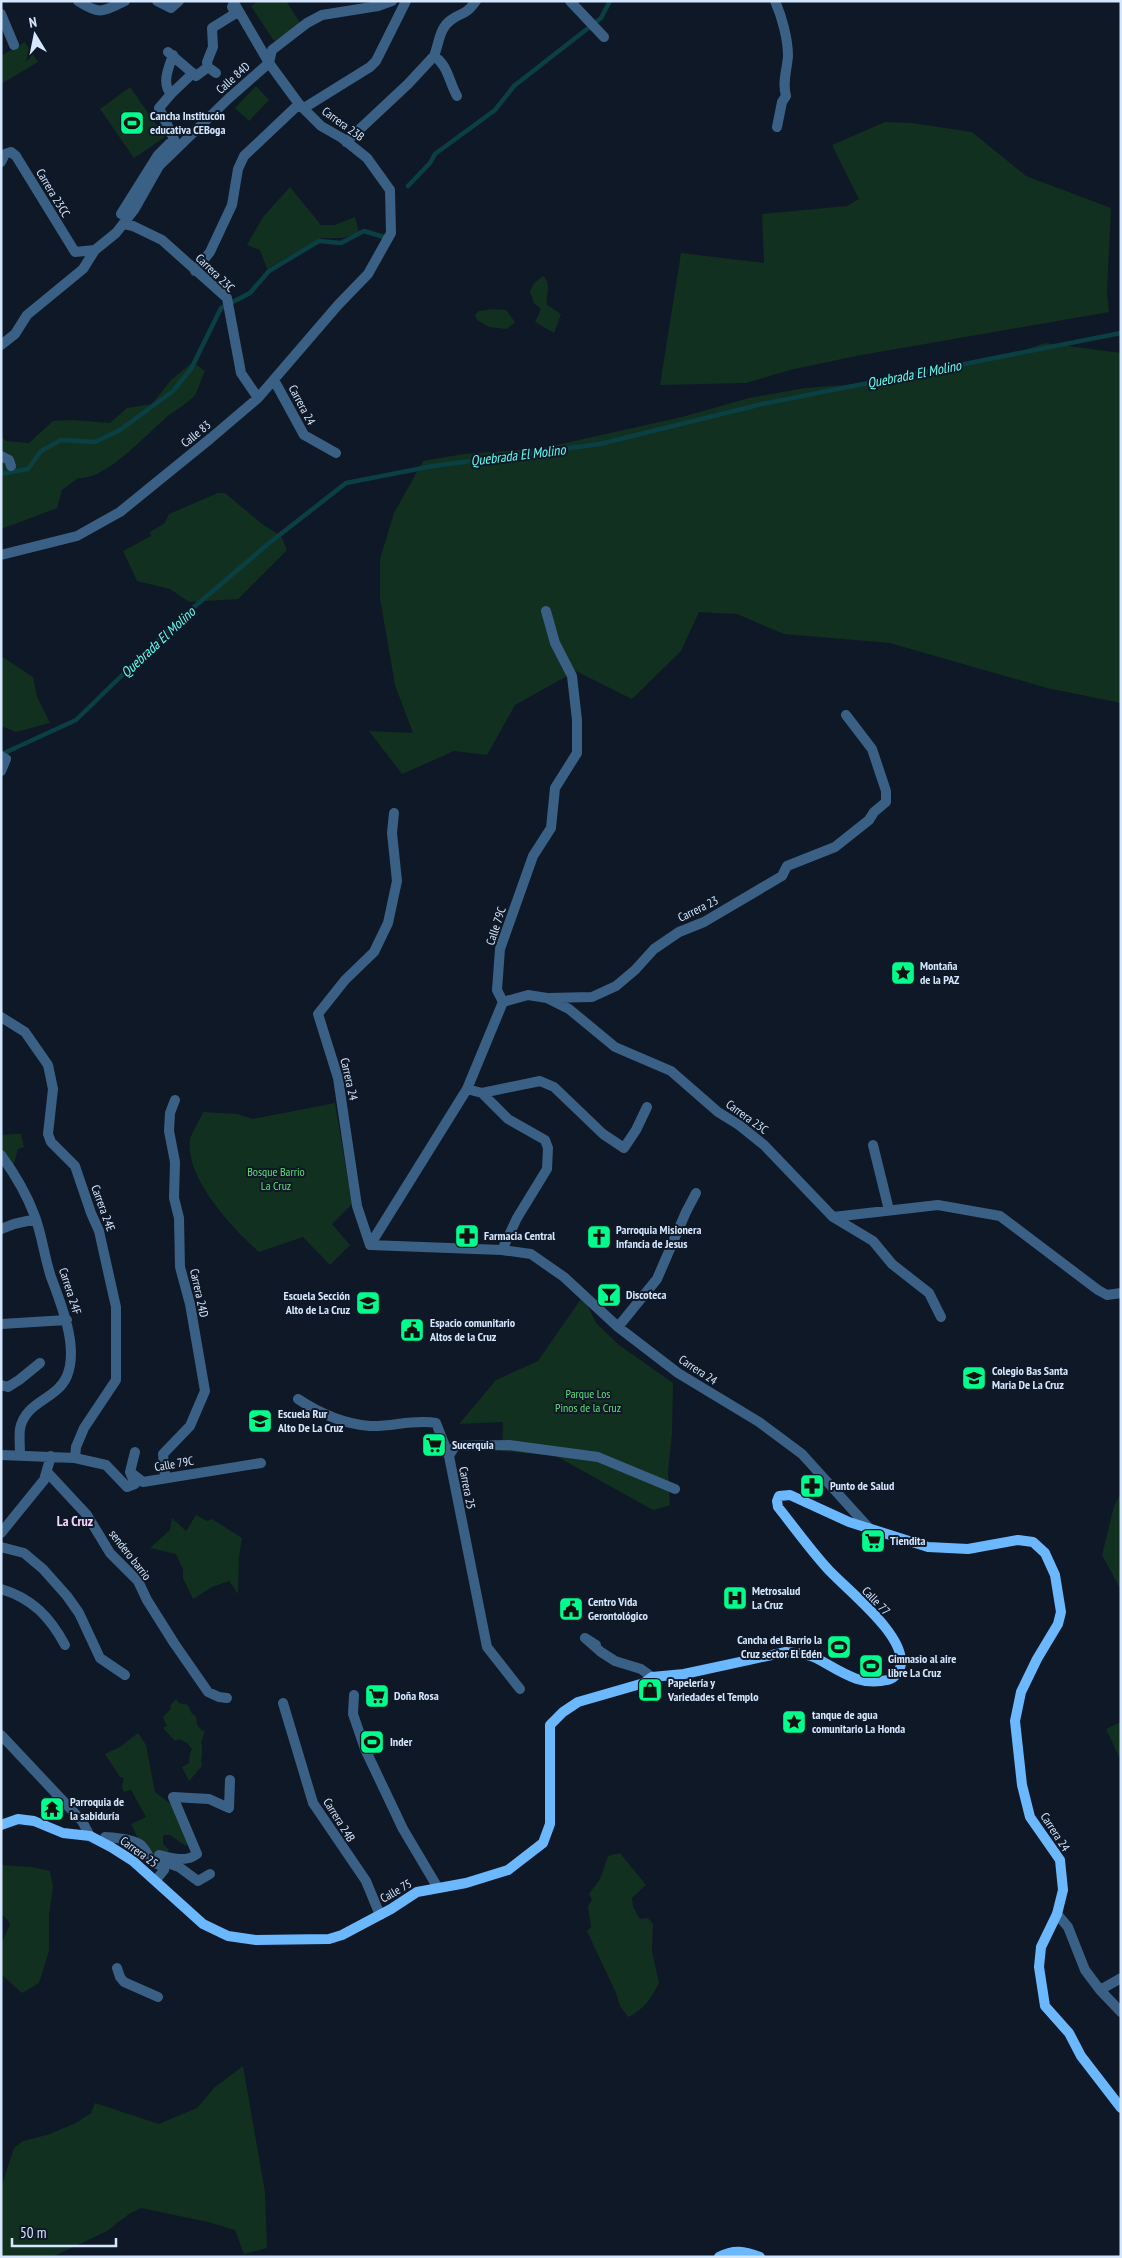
<svg xmlns="http://www.w3.org/2000/svg" width="1122" height="2258" font-family="'PT Sans Narrow',sans-serif">
	<style>
		.green { fill: #12301f }
		.lines { fill: none; stroke-linecap: round; stroke-linejoin: round }
		.stream { stroke: #0a3f44; stroke-width: 4.5 }
		.street { stroke: #3b6085; stroke-width: 10 }
		.secondary { stroke: #6cb8fe; stroke-width: 10 }
		.labels { text-anchor: middle; stroke-width: 4; stroke-linejoin: round; paint-order: stroke }
		.street-label { font-size: 12px; fill: #d5e7ff; stroke: #0f1826 }
		.poi-label { font-size: 12px; font-weight: bold; fill: #d5e7ff; stroke: #0f1826; text-anchor: start }
		.park-label { font-size: 12px; fill: #60df7a; stroke: #0f1826 }
		.water-label { font-size: 14px; font-style: italic; fill: #63fef1; stroke: #0f1826 }
		.neighbourhood-label { font-size: 14px; font-weight: bold; fill: #f7d7ff; stroke: #0f1826 }
	</style>
	<rect width="100%" height="100%" fill="#0f1826"/>
	<!-- green -->
	<path class="green" d="M 258,1 L 286,1 L 301,24 L 274,41 L 251,6 Z
		M 25,42 L 38,62 L 1,84 L 1,56 Z
		M 256,86 L 269,100 L 249,121 L 235,108 Z
		M 130,87 L 165,137 L 134,158 L 100,109 Z
		M 885,122 L 912,123 L 972,132 L 1026,176 L 1111,208 L 1107,292 L 1109,312 L 856,356 L 790,370 L 746,383 L 660,385 L 681,253 L 764,263 L 762,214 L 847,206 L 859,199 L 832,145 Z
		M 290,187 L 321,225 L 334,225 L 355,217 L 359,233 L 342,238 L 321,238 L 267,269 L 260,250 L 247,245 L 263,217 Z
		M 543,276 C 553,285 545,295 547,305 L 561,314 L 554,333 L 535,322 L 541,309 L 534,303 L 530,291 L 534,283 Z
		M 492,309 L 506,310 L 515,322 L 507,329 L 489,327 L 477,320 L 475,315 L 479,311 Z
		M 1045,343 L 1121,353 L 1121,703 L 1047,688 L 890,643 L 784,634 L 737,614 L 699,612 L 681,651 L 632,699 L 576,671 L 515,705 L 487,755 L 454,751 L 402,774 L 369,731 L 413,733 L 395,685 L 380,598 L 380,559 L 394,513 L 423,461 L 464,454 L 543,448 L 682,417 L 749,398 L 805,388 L 905,380 L 958,366 L 1001,358 Z
		M 193,362 L 205,371 C 201,378 199,390 194,396 C 188,403 177,409 169,415 C 148,432 106,481 78,478 L 62,490 L 57,508 L 1,529 L 1,436 L 6,441 L 29,443 L 53,421 L 72,420 L 110,423 L 127,408 L 152,404 L 171,380 Z
		M 218,493 L 225,493 L 262,524 L 281,536 L 287,550 L 238,599 L 189,602 L 170,589 L 137,581 L 123,551 L 151,536 L 150,532 L 165,523 L 169,514 Z
		M 1,656 L 33,677 L 37,697 L 50,723 L 16,732 L 1,726 Z
		M 335,1103 L 352,1204 L 332,1224 L 350,1245 L 330,1265 L 303,1237 L 259,1252 C 233,1229 185,1178 190,1140 C 192,1131 200,1120 203,1112 L 237,1114 L 253,1119 Z
		M 14,1134 L 21,1134 L 24,1147 L 18,1149 L 13,1167 L 1,1150 L 1,1135 Z
		M 583,1296 L 596,1323 L 619,1345 L 673,1383 L 672,1433 L 668,1472 L 670,1505 L 653,1510 L 556,1456 L 502,1451 L 503,1422 L 459,1424 L 496,1380 L 538,1361 Z
		M 1121,1493 L 1121,1590 L 1102,1555 L 1114,1506 Z
		M 196,1515 L 207,1521 L 212,1519 L 242,1538 L 239,1556 L 238,1594 L 229,1581 L 212,1587 L 193,1599 L 183,1578 L 183,1570 L 176,1554 L 150,1548 L 170,1530 L 172,1518 L 186,1531 Z
		M 176,1699 L 179,1703 L 188,1705 L 192,1714 L 196,1716 L 197,1725 L 202,1731 L 205,1730 L 201,1742 C 204,1751 200,1757 202,1766 L 189,1781 L 182,1767 L 189,1763 L 190,1753 L 192,1749 L 187,1743 L 180,1739 L 175,1741 L 163,1728 L 167,1726 L 163,1717 L 171,1709 L 170,1706 Z
		M 1121,1722 L 1121,1761 L 1106,1729 Z
		M 138,1733 L 146,1745 L 155,1792 L 172,1805 L 188,1842 L 186,1846 L 170,1835 L 163,1835 L 163,1844 L 169,1850 L 166,1854 L 156,1861 L 139,1840 L 131,1824 L 146,1817 L 131,1790 L 124,1792 L 122,1787 L 124,1778 L 120,1777 L 105,1754 L 120,1747 Z
		M 620,1853 L 646,1885 L 632,1898 L 633,1907 L 640,1919 L 648,1918 L 653,1924 L 652,1952 L 659,1983 C 651,1998 644,2010 628,2017 L 620,2006 L 616,1993 L 587,1931 L 591,1927 L 588,1906 L 592,1900 L 589,1894 L 600,1879 L 608,1856 Z
		M 1,1865 L 32,1867 L 50,1871 L 53,1887 L 49,1915 L 49,1951 L 39,1983 L 22,1993 L 1,1974 L 1,1945 L 10,1924 L 4,1916 L 1,1916 Z
		M 243,2066 L 265,2192 L 267,2248 L 244,2254 L 235,2230 L 208,2222 L 141,2208 L 129,2214 L 107,2231 L 52,2257 L 1,2257 L 1,2188 L 14,2148 L 23,2141 L 47,2135 L 76,2123 L 91,2113 L 95,2103 L 159,2124 L 197,2108 L 215,2087 Z"/>
	<g class="lines">
		<!-- stream -->
		<path class="stream" d="M 408,186 L 430,163 L 435,154 L 495,110 L 514,86 L 601,18 L 610,1
			M 1,474 L 28,469 L 41,451 L 61,440 L 95,442 L 120,430 L 173,391 L 191,369 L 221,308 L 250,293 L 269,271 L 319,241 L 341,243 L 364,231 L 384,237
			M 2,754 L 76,720 L 180,619 L 268,544 L 346,483 L 433,466 L 600,444 L 762,404 L 1121,333"/>
		<!-- street -->
		<path class="street" d="M 78,1 C 100,15 102,12 125,1
			M 157,1 L 171,8 L 179,1
			M 570,1 L 604,37
			M 775,1 C 782,17 788,39 788,56 C 787,70 782,82 786,96 L 782,102 L 777,127
			M 1,14 L 14,45
			M 168,52 L 196,76 L 208,67 L 216,73
			M 173,55 C 169,67 161,83 171,94 L 193,73
			M 434,56 C 439,44 439,28 451,20 C 463,11 464,17 476,1
			M 208,67 L 207,62 L 213,47 L 212,28 L 236,13 L 232,7
			M 304,108 L 370,67 L 376,61 L 406,1
			M 346,142 L 408,84 L 434,56 C 448,65 449,82 457,96
			M 1,162 L 5,154 L 11,152 L 16,156 L 75,252 L 95,250 L 116,233 L 134,210 L 159,166 L 228,99 L 269,63 L 272,50 L 307,23 L 322,15 L 378,6 L 392,1
			M 121,214 L 158,155 L 174,139 L 159,108 L 171,94
			M 124,224 L 133,226 L 162,240 L 227,298 L 241,373 L 258,398
			M 195,271 L 210,252 L 232,205 L 238,169 L 244,156 L 299,104
			M 1,345 L 15,334 L 27,315 L 83,269 L 95,250
			M 274,380 L 304,435 L 336,453
			M 1,456 L 9,460 L 11,466
			M 1,555 L 77,536 L 120,512 L 211,438 L 258,398 L 338,305 L 368,274 L 391,233 L 390,190 L 367,158 L 342,138 L 321,126 L 299,104 L 269,63 L 233,1
			M 1,756 L 6,759 L 1,771
			M 548,998 L 592,997 L 616,986 L 635,970 L 654,949 L 679,932 L 704,922 L 782,876 L 787,866 L 835,847 L 869,820 L 874,812 L 886,802 L 886,791 L 872,749 L 846,715
			M 503,1002 L 528,995 L 547,998 L 569,1009 L 615,1047 L 671,1071 L 718,1112 L 739,1125 L 764,1145 L 833,1217 L 873,1241 L 892,1264 L 929,1293 L 941,1317
			M 1,1017 L 25,1032 L 48,1065 L 53,1089 L 48,1134 L 51,1142 L 75,1166 L 91,1213 L 99,1231 L 116,1307 L 116,1380 L 84,1428 L 76,1447 L 75,1458
			M 467,1089 L 482,1093 L 540,1081 L 554,1087 L 603,1134 L 624,1148 L 636,1130 L 647,1107
			M 482,1093 L 508,1119 L 545,1140 L 548,1148 L 547,1169 L 517,1218 L 502,1250
			M 873,1145 L 889,1210
			M 1,1155 C 14,1173 26,1193 34,1214 C 42,1234 44,1256 51,1277 C 61,1304 79,1347 67,1376 C 57,1400 25,1401 20,1429 C 19,1437 20,1447 20,1455
			M 833,1217 L 938,1205 L 1000,1216 L 1098,1290 L 1107,1295 L 1121,1293
			M 1,1229 L 14,1224 L 36,1219
			M 370,1245 L 467,1089 L 503,1002 L 497,990 L 500,949 L 533,856 L 551,828 L 555,788 L 577,753 L 577,720 L 572,676 L 555,643 L 546,611
			M 370,1245 L 502,1250 L 531,1254 L 564,1277 L 618,1327 L 678,1373 L 759,1422 L 802,1454 L 869,1528
			M 370,1245 L 357,1206 L 338,1078 L 318,1014 L 345,980 L 374,952 L 388,923 L 397,881 L 392,833 L 394,813
			M 1,1324 L 67,1320
			M 618,1327 L 657,1279 L 686,1212 L 696,1193
			M 1,1385 L 8,1387 L 19,1380 L 40,1363
			M 298,1399 C 319,1413 344,1424 370,1426 C 392,1427 413,1419 436,1423 L 449,1456 L 487,1647 L 520,1689
			M 1,1455 L 75,1458 L 106,1465 L 127,1487 L 135,1484 L 130,1472 L 143,1482 L 261,1463
			M 449,1456 L 455,1446 L 509,1445 L 598,1457 L 675,1489
			M 47,1472 L 87,1515 L 110,1553 L 138,1581 L 147,1600 L 174,1643 L 208,1692 L 219,1697 L 227,1698
			M 130,1472 L 135,1452
			M 165,1477 L 163,1454 L 190,1426 L 205,1391 L 190,1304 L 180,1267 L 179,1218 L 174,1198 L 175,1162 L 169,1131 L 170,1113 L 175,1100
			M 1,1533 L 44,1480 L 51,1456
			M 1,1547 L 24,1553 L 43,1569 L 67,1596 L 79,1613 L 100,1658 L 125,1675
			M 1,1589 C 32,1598 50,1617 65,1645
			M 596,1645 L 585,1638 L 601,1652 L 615,1661 L 641,1669 L 652,1677
			M 354,1695 L 353,1714 L 365,1749 L 403,1829 L 438,1888
			M 283,1703 L 313,1803 L 366,1881 L 380,1915
			M 1,1735 L 82,1821 L 90,1836
			M 105,1837 C 115,1838 135,1839 142,1846 C 152,1857 146,1863 165,1866
			M 161,1858 L 165,1862 L 179,1867 L 198,1881 L 210,1874
			M 156,1880 L 164,1870 L 165,1865 L 159,1855 C 171,1858 186,1863 197,1854 L 173,1797 L 209,1799 L 229,1808 L 230,1780
			M 1057,1914 L 1068,1927 L 1085,1970 L 1100,1990 L 1121,2012
			M 117,1968 L 120,1977 L 124,1982 L 158,1997
			M 1100,1990 L 1121,1978"/>
		<!-- secondary -->
		<path class="secondary" d="M 1,1825 L 18,1819 L 34,1821 L 63,1833 L 90,1836 L 111,1847 L 133,1861 L 203,1924 L 228,1936 L 256,1940 L 329,1939 L 342,1935 L 391,1909 L 417,1892 L 466,1883 L 508,1870 L 543,1843 L 550,1824 L 550,1725 L 563,1712 L 578,1702 L 644,1683 L 652,1677 L 684,1674 L 786,1652 C 797,1653 806,1653 816,1658 C 839,1670 859,1687 887,1680 C 893,1679 898,1674 900,1668 C 910,1637 844,1588 826,1567 C 809,1548 794,1527 778,1507 L 777,1501 L 779,1496 L 790,1495 L 849,1522 L 928,1547 L 968,1549 L 1018,1540 L 1033,1542 L 1045,1553 L 1055,1575 L 1061,1612 L 1058,1624 L 1037,1659 L 1021,1692 L 1015,1721 L 1022,1785 L 1030,1817 L 1060,1860 L 1063,1890 L 1057,1914 L 1041,1947 L 1039,1967 L 1045,2006 L 1069,2033 L 1081,2056 L 1121,2108
			M 719,2257 C 734,2249 744,2251 760,2257"/>
	</g>
	<!-- icons -->
	<defs>
		<symbol id="stadium-square" viewBox="-11 -11 22 22"><rect x="-9" y="-9" width="18" height="18" rx="4" fill="#02fd8d" stroke="#0f1826"/><path d="M0-5a6.5 5 0 1 0 0 10a6.5 5 0 1 0 0-10ZM-3.5-1.8h7v3.6h-7Z" fill="#111"/></symbol>
		<symbol id="sight-square" viewBox="-11 -11 22 22"><rect x="-9" y="-9" width="18" height="18" rx="4" fill="#02fd8d" stroke="#0f1826"/><path d="M0-6L1.8-2.2L6-1.7L2.9 1.2L3.7 5.4L0 3.3L-3.7 5.4L-2.9 1.2L-6-1.7L-1.8-2.2Z" fill="#111"/></symbol>
		<symbol id="pharmacy-square" viewBox="-11 -11 22 22"><rect x="-9" y="-9" width="18" height="18" rx="4" fill="#02fd8d" stroke="#0f1826"/><path d="M-2-6h4v4h4v4h-4v4h-4v-4h-4v-4h4Z" fill="#111"/></symbol>
		<symbol id="church-square" viewBox="-11 -11 22 22"><rect x="-9" y="-9" width="18" height="18" rx="4" fill="#02fd8d" stroke="#0f1826"/><path d="M-1.2-6h2.4v3.5h3.3v2.4h-3.3V6h-2.4V-.1h-3.3v-2.4h3.3Z" fill="#111"/></symbol>
		<symbol id="bar-square" viewBox="-11 -11 22 22"><rect x="-9" y="-9" width="18" height="18" rx="4" fill="#02fd8d" stroke="#0f1826"/><path d="M-6-5H6L.8 .8V4.5H3.5V6h-7V4.5H-.8V.8Z" fill="#111"/></symbol>
		<symbol id="school-square" viewBox="-11 -11 22 22"><rect x="-9" y="-9" width="18" height="18" rx="4" fill="#02fd8d" stroke="#0f1826"/><path d="M0-5L7-2L0 1L-7-2ZM-4 1L0 2.5L4 1V4Q0 6-4 4Z" fill="#111"/></symbol>
		<symbol id="civic-square" viewBox="-11 -11 22 22"><rect x="-9" y="-9" width="18" height="18" rx="4" fill="#02fd8d" stroke="#0f1826"/><path d="M-.6-6.5H3V-4.5H.6V-3L4-1V1h2V6H-6V1h2V-1L-.6-3ZM-1.2 2.5V6h2.4V2.5Z" fill="#111"/></symbol>
		<symbol id="supermarket-square" viewBox="-11 -11 22 22"><rect x="-9" y="-9" width="18" height="18" rx="4" fill="#02fd8d" stroke="#0f1826"/><path d="M-6-5.5h2.5l.6 2H6L4.5 2H-2.5L-4.4-4H-6ZM-1.5 3.2a1.3 1.3 0 1 0 .1 0ZM3 3.2a1.3 1.3 0 1 0 .1 0Z" fill="#111"/></symbol>
		<symbol id="hospital-square" viewBox="-11 -11 22 22"><rect x="-9" y="-9" width="18" height="18" rx="4" fill="#02fd8d" stroke="#0f1826"/><path d="M-5-5h3v3.5h4V-5h3V5h-3V1.5h-4V5h-3Z" fill="#111"/></symbol>
		<symbol id="shop-square" viewBox="-11 -11 22 22"><rect x="-9" y="-9" width="18" height="18" rx="4" fill="#02fd8d" stroke="#0f1826"/><path d="M-5-2.5h2.3a2.7 3.5 0 0 1 5.4 0H5L5.5 6h-11ZM-1.5-2.5h3a1.5 2.3 0 0 0-3 0Z" fill="#111"/></symbol>
		<symbol id="temple-square" viewBox="-11 -11 22 22"><rect x="-9" y="-9" width="18" height="18" rx="4" fill="#02fd8d" stroke="#0f1826"/><path d="M0-6L5-2H3V0L6.5 2.5H4V6H1.5V3h-3V6H-4V2.5H-6.5L-3 0V-2H-5Z" fill="#111"/></symbol>
	</defs>
	<g fill-rule="evenodd">
		<use href="#stadium-square" x="118" y="109" width="28" height="28"/>
		<use href="#sight-square" x="889" y="959" width="28" height="28"/>
		<use href="#pharmacy-square" x="453" y="1222" width="28" height="28"/>
		<use href="#church-square" x="585" y="1223" width="28" height="28"/>
		<use href="#bar-square" x="595" y="1281" width="28" height="28"/>
		<use href="#school-square" x="354" y="1289" width="28" height="28"/>
		<use href="#civic-square" x="398" y="1316" width="28" height="28"/>
		<use href="#school-square" x="960" y="1364" width="28" height="28"/>
		<use href="#school-square" x="246" y="1407" width="28" height="28"/>
		<use href="#supermarket-square" x="420" y="1431" width="28" height="28"/>
		<use href="#pharmacy-square" x="798" y="1472" width="28" height="28"/>
		<use href="#supermarket-square" x="859" y="1527" width="28" height="28"/>
		<use href="#hospital-square" x="721" y="1584" width="28" height="28"/>
		<use href="#civic-square" x="557" y="1595" width="28" height="28"/>
		<use href="#stadium-square" x="825" y="1633" width="28" height="28"/>
		<use href="#stadium-square" x="857" y="1652" width="28" height="28"/>
		<use href="#shop-square" x="636" y="1676" width="28" height="28"/>
		<use href="#supermarket-square" x="363" y="1682" width="28" height="28"/>
		<use href="#sight-square" x="780" y="1708" width="28" height="28"/>
		<use href="#stadium-square" x="358" y="1728" width="28" height="28"/>
		<use href="#temple-square" x="38" y="1795" width="28" height="28"/>
	</g>
	<g class="labels">
		<!-- street labels -->
		<g class="street-label">
			<text transform="translate(233 78) rotate(-42)" y="4">Calle 84D</text>
			<text transform="translate(343 124) rotate(36)" y="4">Carrera 23B</text>
			<text transform="translate(53 193) rotate(59)" y="4">Carrera 23CC</text>
			<text transform="translate(215 273) rotate(44)" y="4">Carrera 23C</text>
			<text transform="translate(302 405) rotate(62)" y="4">Carrera 24</text>
			<text transform="translate(196 434) rotate(-39)" y="4">Calle 83</text>
			<text transform="translate(698 909) rotate(-26)" y="4">Carrera 23</text>
			<text transform="translate(496 926) rotate(-72)" y="4">Calle 79C</text>
			<text transform="translate(349 1079) rotate(77)" y="4">Carrera 24</text>
			<text transform="translate(747 1117) rotate(36)" y="4">Carrera 23C</text>
			<text transform="translate(103 1208) rotate(70)" y="4">Carrera 24E</text>
			<text transform="translate(70 1291) rotate(72)" y="4">Carrera 24F</text>
			<text transform="translate(199 1293) rotate(78)" y="4">Carrera 24D</text>
			<text transform="translate(698 1370) rotate(33)" y="4">Carrera 24</text>
			<text transform="translate(174 1464) rotate(-10)" y="4">Calle 79C</text>
			<text transform="translate(467 1488) rotate(79)" y="4">Carrera 25</text>
			<text transform="translate(130 1555) rotate(52)" y="4">sendero barrio</text>
			<text transform="translate(876 1601) rotate(46)" y="4">Calle 77</text>
			<text transform="translate(339 1820) rotate(58)" y="4">Carrera 24B</text>
			<text transform="translate(1055 1832) rotate(57)" y="4">Carrera 24</text>
			<text transform="translate(139 1852) rotate(36)" y="4">Carrera 25</text>
			<text transform="translate(396 1891) rotate(-30)" y="4">Calle 75</text>
		</g>
		<!-- poi labels -->
		<g class="poi-label">
			<text x="150" y="120">Cancha Institucón<tspan x="150" dy="14">educativa CEBoga</tspan></text>
			<text x="920" y="970">Montaña<tspan x="920" dy="14">de la PAZ</tspan></text>
			<text x="616" y="1234">Parroquia Misionera<tspan x="616" dy="14">Infancia de Jesus</tspan></text>
			<text x="484" y="1240">Farmacia Central</text>
			<text x="626" y="1299">Discoteca</text>
			<text x="350" y="1300" text-anchor="end">Escuela Sección<tspan x="350" dy="14">Alto de La Cruz</tspan></text>
			<text x="430" y="1327">Espacio comunitario<tspan x="430" dy="14">Altos de la Cruz</tspan></text>
			<text x="992" y="1375">Colegio Bas Santa<tspan x="992" dy="14">Maria De La Cruz</tspan></text>
			<text x="278" y="1418">Escuela Rur<tspan x="278" dy="14">Alto De La Cruz</tspan></text>
			<text x="452" y="1449">Sucerquia</text>
			<text x="830" y="1490">Punto de Salud</text>
			<text x="890" y="1545">Tiendita</text>
			<text x="752" y="1595">Metrosalud<tspan x="752" dy="14">La Cruz</tspan></text>
			<text x="588" y="1606">Centro Vida<tspan x="588" dy="14">Gerontológico</tspan></text>
			<text x="822" y="1644" text-anchor="end">Cancha del Barrio la<tspan x="822" dy="14">Cruz sector El Edén</tspan></text>
			<text x="888" y="1663">Gimnasio al aire<tspan x="888" dy="14">libre La Cruz</tspan></text>
			<text x="668" y="1687">Papelería y<tspan x="668" dy="14">Variedades el Templo</tspan></text>
			<text x="394" y="1700">Doña Rosa</text>
			<text x="812" y="1719">tanque de agua<tspan x="812" dy="14">comunitario La Honda</tspan></text>
			<text x="390" y="1746">Inder</text>
			<text x="70" y="1806">Parroquia de<tspan x="70" dy="14">la sabiduría</tspan></text>
		</g>
		<!-- park labels -->
		<g class="park-label">
			<text x="276" y="1176">Bosque Barrio<tspan x="276" dy="14">La Cruz</tspan></text>
			<text x="588" y="1398">Parque Los<tspan x="588" dy="14">Pinos de la Cruz</tspan></text>
		</g>
		<!-- water labels -->
		<g class="water-label">
			<text transform="translate(914 374) rotate(-11)" y="5">Quebrada El Molino</text>
			<text transform="translate(518 455) rotate(-7)" y="5">Quebrada El Molino</text>
			<text transform="translate(158 642) rotate(-43)" y="5">Quebrada El Molino</text>
		</g>
		<!-- neighbourhood labels -->
		<g class="neighbourhood-label">
			<text x="75" y="1526">La Cruz</text>
		</g>
	</g>
	<!-- border -->
	<rect width="1122" height="2258" fill="none" stroke="#d5e7ff" stroke-width="5"/>
	<!-- north arrow -->
	<g transform="translate(35 35) rotate(350)" stroke="#0f1826" stroke-width="4" paint-order="stroke">
	<path d="M0-4L9 19L0 12L-9 19Z" fill="#d5e7ff"/>
	<text y="-8" font-size="14" font-weight="bold" text-anchor="middle" fill="#d5e7ff">N</text>
	</g>
	<!-- scale -->
	<path d="M12 2238v8h104v-8" fill="none" stroke="#d5e7ff" stroke-width="2.5"/>
	<text x="20" y="2238" font-size="15" fill="#d5e7ff" stroke="#0f1826" stroke-width="4" paint-order="stroke">50 m</text>
</svg>
